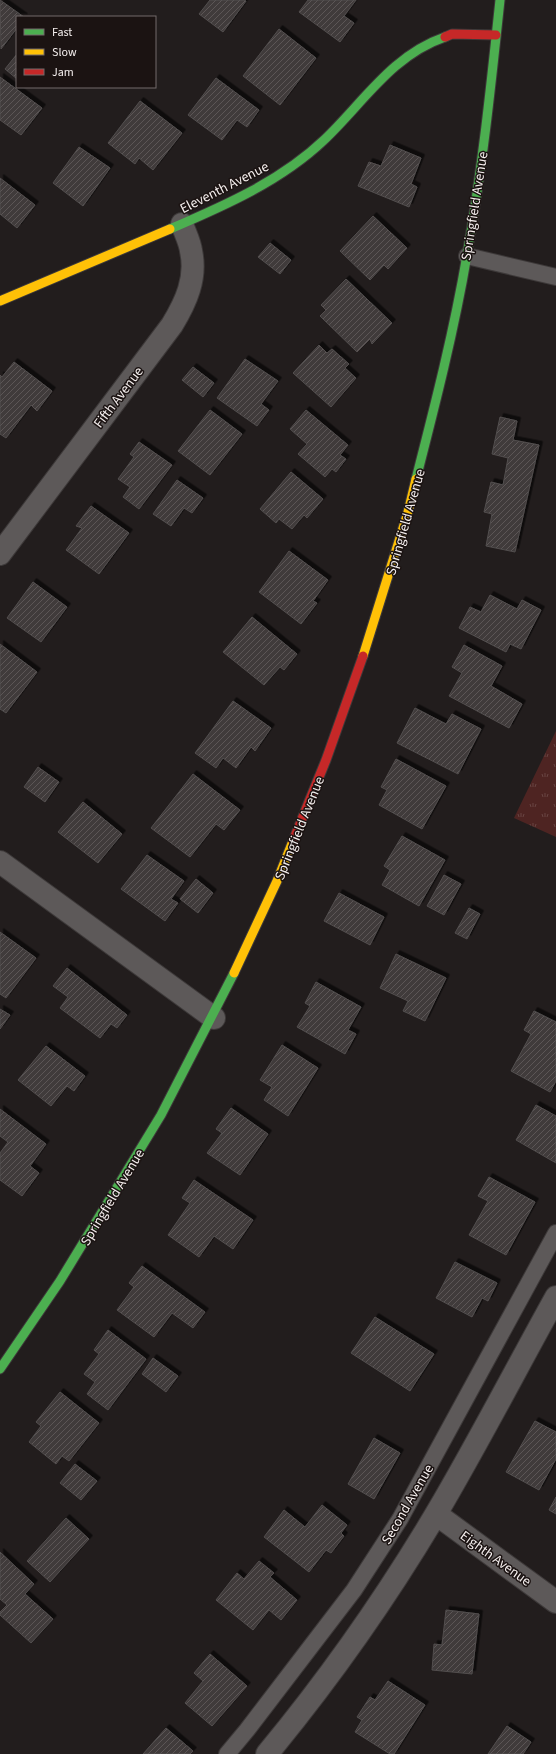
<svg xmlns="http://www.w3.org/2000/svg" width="556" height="1754" font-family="'Source Sans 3',sans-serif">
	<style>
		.park { fill: url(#park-tufts) }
		.building { fill: url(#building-hatch); stroke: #524e4e; filter: url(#shadow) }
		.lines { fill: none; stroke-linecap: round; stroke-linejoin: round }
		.lane-casing { stroke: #3d3939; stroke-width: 18 }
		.street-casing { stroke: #3d3939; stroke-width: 24 }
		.fast-casing { stroke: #3d3939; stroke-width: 11 }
		.slow-casing { stroke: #3d3939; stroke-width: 11 }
		.jam-casing { stroke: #3d3939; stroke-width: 11 }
		.lane { stroke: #5d5959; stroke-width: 16 }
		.street { stroke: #5d5959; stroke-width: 22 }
		.fast { stroke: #4caf50; stroke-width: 9 }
		.slow { stroke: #ffc107; stroke-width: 9 }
		.jam { stroke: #c62828; stroke-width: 9 }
		.labels { text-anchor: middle; stroke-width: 3; stroke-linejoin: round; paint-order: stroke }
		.street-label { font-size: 14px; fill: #f5efee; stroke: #1b1312 }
	</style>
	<defs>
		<pattern id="park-tufts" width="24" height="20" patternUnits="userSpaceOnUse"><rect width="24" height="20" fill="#4e2422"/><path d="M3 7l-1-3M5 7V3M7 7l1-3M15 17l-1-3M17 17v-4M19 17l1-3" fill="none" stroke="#684442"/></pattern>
		<pattern id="building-hatch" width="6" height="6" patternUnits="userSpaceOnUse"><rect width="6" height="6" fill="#3f3a3a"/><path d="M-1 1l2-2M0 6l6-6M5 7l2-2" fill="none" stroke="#5b5757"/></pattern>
		<filter id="shadow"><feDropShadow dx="3.5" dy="-3.5" stdDeviation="0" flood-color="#0009"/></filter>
	</defs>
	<rect width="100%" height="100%" fill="#221d1d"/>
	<!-- park -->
	<path class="park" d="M 556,731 L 556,837 L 514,818 Z"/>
	<!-- building -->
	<path class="building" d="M 0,0 L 24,17 L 17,17 L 17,28 L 1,49 Z
		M 210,0 L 244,0 L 246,1 L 223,32 L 199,14 Z
		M 308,0 L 356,0 L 344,16 L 354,23 L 340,42 L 299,12 Z
		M 279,29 L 316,58 L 280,105 L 243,76 Z
		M 17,54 L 17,79 L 5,69 Z
		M 0,77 L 42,108 L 21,135 L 0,120 Z
		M 216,78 L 259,110 L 247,127 L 237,120 L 222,140 L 188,115 Z
		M 140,101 L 182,133 L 153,170 L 139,158 L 135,164 L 108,143 Z
		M 390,145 L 421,158 L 411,184 L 417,187 L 409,207 L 358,186 L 369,162 L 381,166 Z
		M 79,147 L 110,168 L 83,206 L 53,183 Z
		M 0,178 L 35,205 L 17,228 L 0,214 Z
		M 373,216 L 407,248 L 388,269 L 384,265 L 370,280 L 340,251 Z
		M 270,243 L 291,260 L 280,274 L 258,257 Z
		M 346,279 L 392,323 L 372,344 L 370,339 L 357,352 L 320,316 L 326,310 L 321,305 Z
		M 319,345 L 327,353 L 332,349 L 349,364 L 345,368 L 356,378 L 331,407 L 293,373 Z
		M 245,359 L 278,381 L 261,404 L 269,410 L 257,426 L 217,398 Z
		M 14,362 L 52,391 L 37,411 L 31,405 L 6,438 L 0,434 L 0,375 L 2,377 Z
		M 193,367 L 214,383 L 203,397 L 182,380 Z
		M 210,410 L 242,434 L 210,475 L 178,451 Z
		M 306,410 L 348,445 L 340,455 L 346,459 L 336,472 L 332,469 L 325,477 L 298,454 L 307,444 L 290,429 Z
		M 500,417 L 517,421 L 513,440 L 539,445 L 515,552 L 486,546 L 492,514 L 484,512 L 491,482 L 503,485 L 508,458 L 492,454 Z
		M 139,442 L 172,465 L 139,509 L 123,497 L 130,487 L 118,479 L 134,457 L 130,454 Z
		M 291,472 L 323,499 L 307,518 L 304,515 L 292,529 L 279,519 L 276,523 L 260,509 Z
		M 177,480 L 203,498 L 192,513 L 184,508 L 171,526 L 153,514 Z
		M 91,506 L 129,533 L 99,574 L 66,550 L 82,528 L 76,526 Z
		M 289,551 L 328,580 L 313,601 L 317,603 L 301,624 L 259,592 Z
		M 33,582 L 67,607 L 41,642 L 7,618 Z
		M 490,595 L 517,609 L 522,600 L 541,610 L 521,649 L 510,644 L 506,652 L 459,628 L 470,607 L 481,612 Z
		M 252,617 L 297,654 L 284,670 L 280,667 L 264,685 L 223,652 Z
		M 0,644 L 37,672 L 6,713 L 0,709 Z
		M 464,645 L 502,666 L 491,686 L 522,704 L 509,728 L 449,696 L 462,673 L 452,667 Z
		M 233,701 L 271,728 L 255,751 L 251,747 L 236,768 L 223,758 L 216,768 L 195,753 Z
		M 415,708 L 446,724 L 452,714 L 481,729 L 458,774 L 397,743 Z
		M 396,759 L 446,786 L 422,829 L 379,805 L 387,790 L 381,787 Z
		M 38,767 L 59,782 L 45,802 L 24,787 Z
		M 193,774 L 240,810 L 224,830 L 216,824 L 190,857 L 151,828 Z
		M 83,802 L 122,834 L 98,863 L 58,832 Z
		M 402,836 L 445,860 L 419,906 L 382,885 L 390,870 L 384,866 Z
		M 147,855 L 184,881 L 171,899 L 178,903 L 165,921 L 121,889 Z
		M 444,875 L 461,884 L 444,915 L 427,906 Z
		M 196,879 L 213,893 L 198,913 L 180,899 Z
		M 339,893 L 384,917 L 370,945 L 324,921 Z
		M 469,908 L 480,914 L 467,939 L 455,933 Z
		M 0,932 L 36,958 L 6,998 L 0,994 Z
		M 396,954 L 446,978 L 425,1021 L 403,1011 L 408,1001 L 380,988 Z
		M 67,968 L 127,1015 L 117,1028 L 111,1024 L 100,1038 L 60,1008 L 68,997 L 53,986 Z
		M 316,982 L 361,1007 L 348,1030 L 356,1034 L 345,1054 L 297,1027 L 310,1006 L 305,1003 Z
		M 0,1009 L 10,1015 L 0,1029 Z
		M 534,1011 L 556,1022 L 556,1081 L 550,1092 L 511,1071 L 531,1034 L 524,1030 Z
		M 282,1045 L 318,1068 L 288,1116 L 264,1100 L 272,1087 L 260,1080 Z
		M 46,1046 L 85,1076 L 74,1091 L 67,1086 L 51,1106 L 18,1080 Z
		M 536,1105 L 556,1116 L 556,1163 L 516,1140 Z
		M 231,1108 L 268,1134 L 240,1175 L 207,1153 L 222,1133 L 216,1129 Z
		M 0,1109 L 46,1144 L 30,1166 L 39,1173 L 22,1196 L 0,1180 L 0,1153 L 8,1142 L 0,1136 Z
		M 489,1177 L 535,1202 L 506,1255 L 469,1235 L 488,1201 L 478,1196 Z
		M 194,1180 L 253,1220 L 233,1249 L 214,1236 L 199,1257 L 168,1235 L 190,1203 L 182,1198 Z
		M 455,1262 L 497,1283 L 488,1301 L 482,1298 L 472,1317 L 436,1298 Z
		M 142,1266 L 205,1312 L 193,1328 L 172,1313 L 154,1337 L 117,1310 L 134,1287 L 129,1283 Z
		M 375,1317 L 434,1354 L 410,1391 L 351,1353 Z
		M 108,1330 L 146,1359 L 108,1410 L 87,1394 L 95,1382 L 84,1374 L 99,1354 L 94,1350 Z
		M 153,1358 L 178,1376 L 166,1392 L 142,1374 Z
		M 60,1392 L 99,1423 L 69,1461 L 62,1456 L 56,1464 L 29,1442 L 41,1426 L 36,1422 Z
		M 535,1421 L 556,1432 L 556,1459 L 539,1490 L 506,1472 Z
		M 374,1438 L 400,1453 L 374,1499 L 348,1484 Z
		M 75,1464 L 97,1481 L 81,1500 L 60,1483 Z
		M 556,1497 L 556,1514 L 549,1510 Z
		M 322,1505 L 347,1525 L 341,1533 L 344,1536 L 331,1553 L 326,1550 L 309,1572 L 264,1537 L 284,1510 L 305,1527 Z
		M 66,1518 L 89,1539 L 50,1582 L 27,1561 Z
		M 0,1552 L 34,1584 L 25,1594 L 53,1619 L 31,1643 L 0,1615 L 0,1612 L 7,1605 L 0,1599 Z
		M 259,1561 L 274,1573 L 270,1577 L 297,1600 L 281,1620 L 269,1610 L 253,1630 L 216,1600 L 237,1573 L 244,1579 Z
		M 446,1610 L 479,1614 L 472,1674 L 432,1670 L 434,1644 L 442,1645 Z
		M 210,1654 L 247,1686 L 212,1726 L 185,1703 L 203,1681 L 194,1673 Z
		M 388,1681 L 425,1705 L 394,1754 L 390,1754 L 355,1732 L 362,1720 L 357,1717 L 370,1697 L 375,1700 Z
		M 507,1726 L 531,1742 L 523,1754 L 488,1754 Z
		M 166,1728 L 193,1751 L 190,1754 L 143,1754 Z"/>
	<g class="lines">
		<defs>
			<path id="lane" d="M 467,256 L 556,277
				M 227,1754 L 247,1730 L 354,1590 L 400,1519 L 556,1233"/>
			<path id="street" d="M 0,554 L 172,325 C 186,302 197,278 191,251 C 190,242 185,233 182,224
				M 0,862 L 214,1018
				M 436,1514 L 556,1602
				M 267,1754 C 329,1679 386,1598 436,1514 C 478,1443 516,1369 556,1297"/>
			<path id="fast" d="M 170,229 C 224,206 281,181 324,140 C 363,103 392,55 445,37
				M 416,479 C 435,405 454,331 467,255 C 482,171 491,85 500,0
				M 0,1369 L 60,1281 L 161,1115 L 234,973"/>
			<path id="slow" d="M 0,301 L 170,229
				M 363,656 L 408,512 L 416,479
				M 234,973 L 277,881 L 293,841"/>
			<path id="jam" d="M 445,37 L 452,34 L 496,35
				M 293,841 L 326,760 L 363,656"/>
		</defs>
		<!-- lane casing -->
		<use href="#lane" class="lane-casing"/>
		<!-- street casing -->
		<use href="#street" class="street-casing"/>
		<!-- fast casing -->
		<use href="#fast" class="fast-casing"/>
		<!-- slow casing -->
		<use href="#slow" class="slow-casing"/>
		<!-- jam casing -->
		<use href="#jam" class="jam-casing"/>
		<!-- lane -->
		<use href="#lane" class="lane"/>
		<!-- street -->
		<use href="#street" class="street"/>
		<!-- fast -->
		<use href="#fast" class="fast"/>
		<!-- slow -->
		<use href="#slow" class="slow"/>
		<!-- jam -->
		<use href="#jam" class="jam"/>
	</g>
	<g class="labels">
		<!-- street labels -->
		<g class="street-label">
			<text transform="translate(224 187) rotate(-27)" y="5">Eleventh Avenue</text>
			<text transform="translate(474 206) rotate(-81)" y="5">Springfield Avenue</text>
			<text transform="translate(118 397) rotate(-53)" y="5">Fifth Avenue</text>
			<text transform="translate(405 522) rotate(-74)" y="5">Springfield Avenue</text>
			<text transform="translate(299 828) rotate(-68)" y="5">Springfield Avenue</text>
			<text transform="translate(112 1197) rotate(-59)" y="5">Springfield Avenue</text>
			<text transform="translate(407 1504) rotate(-60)" y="5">Second Avenue</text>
			<text transform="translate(496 1558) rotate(36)" y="5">Eighth Avenue</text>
		</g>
	</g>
	<!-- legend -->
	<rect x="16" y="16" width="140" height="72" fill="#1b1312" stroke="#726b6a"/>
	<rect x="24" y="29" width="20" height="6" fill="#4caf50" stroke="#726b6a"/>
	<text x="52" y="36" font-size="12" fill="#f5efee">Fast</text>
	<rect x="24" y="49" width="20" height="6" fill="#ffc107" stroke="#726b6a"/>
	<text x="52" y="56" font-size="12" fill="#f5efee">Slow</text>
	<rect x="24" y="69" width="20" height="6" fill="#c62828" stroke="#726b6a"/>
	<text x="52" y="76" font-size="12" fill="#f5efee">Jam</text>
</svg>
